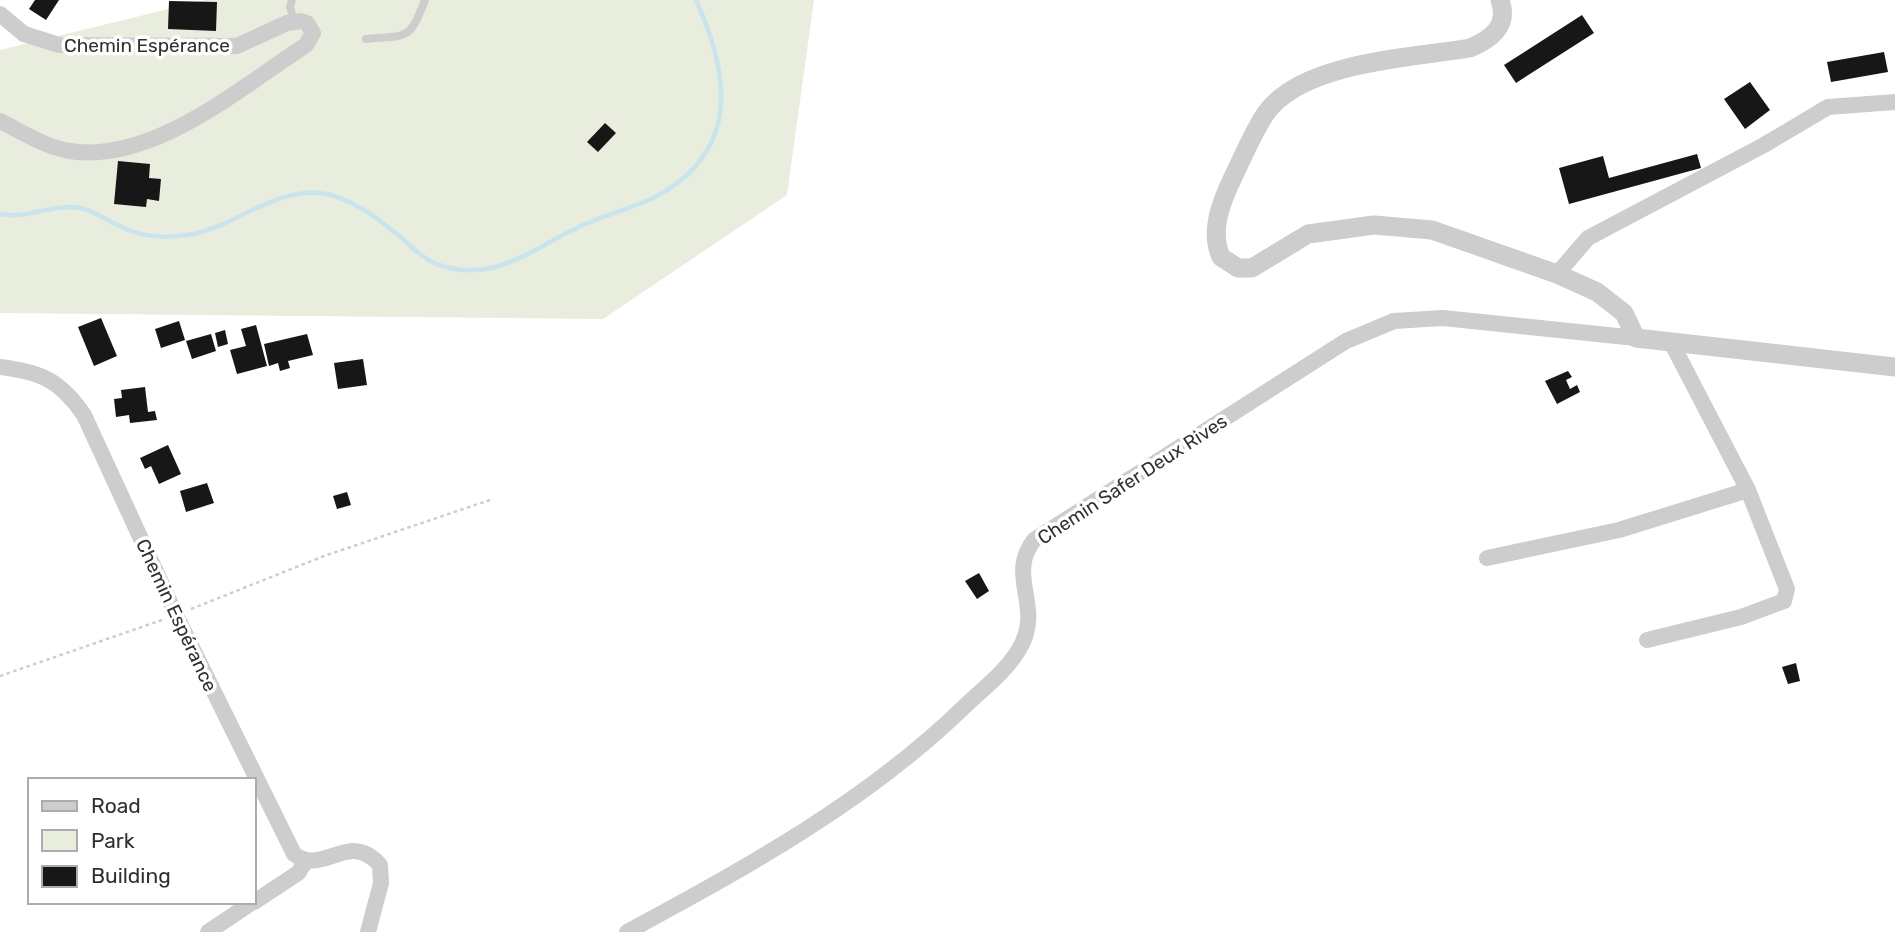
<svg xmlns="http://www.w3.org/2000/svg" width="1895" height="932" font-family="Rubik,sans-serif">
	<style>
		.green { fill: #e8eddd }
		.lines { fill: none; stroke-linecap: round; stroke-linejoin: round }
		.stream { stroke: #c9e4ed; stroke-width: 4.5 }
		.building { fill: #171717 }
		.path { stroke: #cdcdcd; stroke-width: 2.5; stroke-dasharray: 3.5 3.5; stroke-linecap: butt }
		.service { stroke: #cdcdcd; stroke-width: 8 }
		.minor { stroke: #cdcdcd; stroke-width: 16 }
		.tertiary { stroke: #cdcdcd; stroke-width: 19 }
		.labels { text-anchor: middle; stroke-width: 7; stroke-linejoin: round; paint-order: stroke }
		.street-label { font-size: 19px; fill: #303030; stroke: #fff }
	</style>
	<rect width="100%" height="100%" fill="#fff"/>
	<!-- green -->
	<path class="green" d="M 206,0 L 814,0 L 787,195 L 603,319 L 0,313 L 0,50 Z"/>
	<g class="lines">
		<!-- stream -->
		<path class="stream" d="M 0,214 C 26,219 48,206 73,207 C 89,208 103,218 117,225 C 141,238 166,239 193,234 C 236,225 273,190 318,193 C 349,195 382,221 405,241 C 415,250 425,260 439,265 C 495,283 530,250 577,228 C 600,216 627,210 651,199 C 739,155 732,79 696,0"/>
	</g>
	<!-- building -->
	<path class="building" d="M 35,0 L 59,0 L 46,20 L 29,9 Z
		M 169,1 L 217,2 L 216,31 L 168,29 Z
		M 1582,15 L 1594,33 L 1516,83 L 1504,65 Z
		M 1884,52 L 1888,72 L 1831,82 L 1827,62 Z
		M 1750,82 L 1770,110 L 1745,129 L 1724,99 Z
		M 605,123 L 616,133 L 598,152 L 587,142 Z
		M 1697,154 L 1701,168 L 1569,204 L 1559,168 L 1603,156 L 1609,178 Z
		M 118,161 L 150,164 L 149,178 L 161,179 L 159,201 L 147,199 L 146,207 L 114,204 Z
		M 101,318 L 117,356 L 94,366 L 78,327 Z
		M 179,321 L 185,340 L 161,348 L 155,329 Z
		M 256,325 L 267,366 L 237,374 L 230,350 L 246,346 L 241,329 Z
		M 225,330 L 228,344 L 218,347 L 215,333 Z
		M 211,334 L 216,351 L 192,359 L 186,341 Z
		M 307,334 L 313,355 L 288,361 L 290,368 L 280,371 L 278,363 L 269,366 L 264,344 Z
		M 363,359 L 367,385 L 338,389 L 334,363 Z
		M 1568,371 L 1572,377 L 1566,380 L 1570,389 L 1577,385 L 1580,392 L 1557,404 L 1545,381 Z
		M 145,387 L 148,412 L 155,411 L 157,420 L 130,423 L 129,415 L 116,417 L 114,399 L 122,398 L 121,390 Z
		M 168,445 L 181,474 L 159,484 L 151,466 L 145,469 L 140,458 Z
		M 207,483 L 214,503 L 186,512 L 180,491 Z
		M 347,492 L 351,505 L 337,509 L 333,496 Z
		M 979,573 L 989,591 L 977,599 L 965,581 Z
		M 1796,663 L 1800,681 L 1788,684 L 1782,667 Z"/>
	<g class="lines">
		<!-- path -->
		<path class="path" d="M 191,609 L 324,556 L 490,500
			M 0,676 L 162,620"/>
		<!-- service -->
		<path class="service" d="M 292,0 L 290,7 L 294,21
			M 366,39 C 409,35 409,41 425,0"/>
		<!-- minor -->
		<path class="minor" d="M 0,14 L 24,34 L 59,45 L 237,46 L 287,23 L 301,21 L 307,23 L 313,33 L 306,45 C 240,88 152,164 70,151 C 45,147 22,132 0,121
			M 1557,274 L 1588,238 L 1764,145 L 1828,107 L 1895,102
			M 0,367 C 41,372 60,380 84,415 L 176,615 L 294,854 C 323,877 349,829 380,865 L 381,883 L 368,932
			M 1487,558 L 1619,530 L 1748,490
			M 1647,640 L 1741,617 L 1784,601 L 1787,589 L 1748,490 L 1671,342
			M 254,902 L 298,873 L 306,861
			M 208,932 L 253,902
			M 627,932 C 747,867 868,801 966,705 C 984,688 1005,672 1018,651 C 1046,607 1005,578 1034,540 L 1346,341 L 1394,321 L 1443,318 L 1636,338"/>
		<!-- tertiary -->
		<path class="tertiary" d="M 1500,0 C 1509,26 1492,39 1470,48 C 1410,58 1302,62 1266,113 C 1253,132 1244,155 1234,175 C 1222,200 1209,230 1221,257 L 1238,268 L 1252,268 L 1308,234 L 1374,225 L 1432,230 L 1557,274 L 1597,292 L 1624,313 L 1636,338 L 1895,367"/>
	</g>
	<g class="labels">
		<!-- street labels -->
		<g class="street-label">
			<text x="147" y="52">Chemin Espérance</text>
			<text transform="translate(1132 479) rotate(-33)" y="7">Chemin Safer Deux Rives</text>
			<text transform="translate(177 615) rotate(65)" y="7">Chemin Espérance</text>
		</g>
	</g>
	<!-- legend -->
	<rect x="28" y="778" width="228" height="126" fill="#ffffff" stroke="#acacac" stroke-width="2"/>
	<rect x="42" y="801" width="35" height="10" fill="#cdcdcd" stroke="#acacac" stroke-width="2"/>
	<text x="91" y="813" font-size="21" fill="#303030">Road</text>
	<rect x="42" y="830" width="35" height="21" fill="#e8eddd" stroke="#acacac" stroke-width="2"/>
	<text x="91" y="848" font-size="21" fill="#303030">Park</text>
	<rect x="42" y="866" width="35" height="21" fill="#171717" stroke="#acacac" stroke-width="2"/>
	<text x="91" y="883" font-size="21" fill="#303030">Building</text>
</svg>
